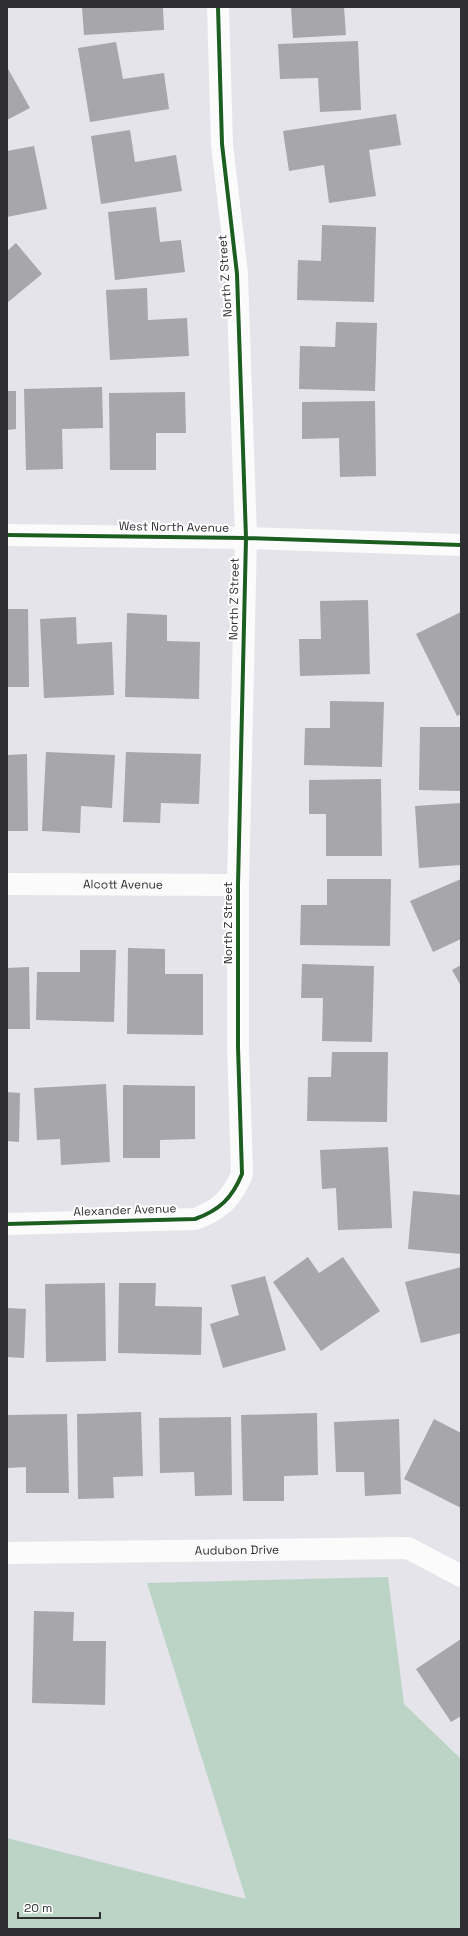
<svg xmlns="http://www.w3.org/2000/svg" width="468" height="1936" font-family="'Space Grotesk',sans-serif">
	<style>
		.green { fill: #bcd4c5 }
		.building { fill: #a6a6ab }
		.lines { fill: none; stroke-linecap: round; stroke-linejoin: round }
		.minor { stroke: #fbfbfc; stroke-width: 22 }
		.cycleway-casing { stroke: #fff; stroke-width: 6 }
		.cycleway { stroke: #1b5e20; stroke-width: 4 }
		.labels { text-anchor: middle; stroke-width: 4; stroke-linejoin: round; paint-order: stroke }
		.street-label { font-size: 12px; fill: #2f2f33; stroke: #fff }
	</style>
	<rect width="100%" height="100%" fill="#e4e4ea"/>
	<!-- green -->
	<path class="green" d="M 388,1577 L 404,1704 L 461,1759 L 461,1929 L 7,1929 L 7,1838 L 246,1899 L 147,1583 Z"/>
	<!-- building -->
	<path class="building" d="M 82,7 L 163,7 L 164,30 L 84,35 Z
		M 291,7 L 344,7 L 346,35 L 293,38 Z
		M 358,41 L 361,110 L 320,112 L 318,78 L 280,79 L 278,44 Z
		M 116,42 L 123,79 L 164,73 L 169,109 L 90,122 L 78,48 Z
		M 7,67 L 30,108 L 7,120 Z
		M 396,114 L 401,145 L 369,150 L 376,196 L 329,203 L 324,165 L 289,171 L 283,131 Z
		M 130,130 L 135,162 L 176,155 L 182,191 L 101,204 L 91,136 Z
		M 34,146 L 47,209 L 7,217 L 7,151 Z
		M 156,207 L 160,242 L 181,240 L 185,272 L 115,280 L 108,212 Z
		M 322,225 L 376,227 L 374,302 L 297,300 L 298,260 L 321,261 Z
		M 16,243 L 42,274 L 7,303 L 7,251 Z
		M 147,288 L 148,320 L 187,318 L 189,356 L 110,360 L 106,290 Z
		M 336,322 L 377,323 L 375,391 L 299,389 L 300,346 L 335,347 Z
		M 102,387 L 103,428 L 62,429 L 63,469 L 26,470 L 24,389 Z
		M 7,391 L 16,391 L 16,429 L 7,430 Z
		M 185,392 L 186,433 L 156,433 L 156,470 L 110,470 L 109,393 Z
		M 375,401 L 376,476 L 340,477 L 339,438 L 302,439 L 302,402 Z
		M 368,600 L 370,674 L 300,676 L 299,639 L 321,639 L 320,601 Z
		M 7,609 L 28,609 L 29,687 L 7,687 Z
		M 461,612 L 461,714 L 457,716 L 416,634 Z
		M 127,613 L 167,615 L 167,641 L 200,642 L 199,699 L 125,697 Z
		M 76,617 L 77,644 L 112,642 L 114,695 L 44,698 L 40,619 Z
		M 330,701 L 384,702 L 382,767 L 304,765 L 305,728 L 330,728 Z
		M 420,727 L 461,727 L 461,791 L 419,790 Z
		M 46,752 L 115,755 L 112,808 L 81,806 L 80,833 L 42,831 Z
		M 126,752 L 201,754 L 199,804 L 161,803 L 160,823 L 123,822 Z
		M 27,754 L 28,831 L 7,831 L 7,755 Z
		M 381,779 L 382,856 L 326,856 L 326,814 L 309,814 L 309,780 Z
		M 461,803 L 461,865 L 419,868 L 415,806 Z
		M 327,879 L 391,879 L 390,946 L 300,945 L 301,905 L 327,905 Z
		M 461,879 L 461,939 L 433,952 L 410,901 Z
		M 128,948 L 165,949 L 165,974 L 203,974 L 203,1035 L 127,1034 Z
		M 80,950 L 116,950 L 114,1022 L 36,1020 L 37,972 L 80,972 Z
		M 302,964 L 374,966 L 372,1042 L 322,1041 L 323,998 L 301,998 Z
		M 461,965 L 461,986 L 452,970 Z
		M 29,967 L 30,1029 L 7,1029 L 7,968 Z
		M 332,1052 L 388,1052 L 387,1122 L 307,1121 L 308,1077 L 331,1077 Z
		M 106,1084 L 110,1162 L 61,1165 L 60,1139 L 37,1140 L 34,1088 Z
		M 123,1085 L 195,1086 L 195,1139 L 160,1140 L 160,1158 L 123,1158 Z
		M 7,1092 L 20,1093 L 19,1142 L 7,1141 Z
		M 388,1147 L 392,1228 L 338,1230 L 336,1188 L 322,1189 L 320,1150 Z
		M 413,1191 L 461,1195 L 461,1254 L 408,1249 Z
		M 308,1257 L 319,1273 L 343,1257 L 380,1311 L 321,1351 L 273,1282 Z
		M 461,1267 L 461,1333 L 421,1343 L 405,1282 Z
		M 265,1276 L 286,1350 L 223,1368 L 210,1324 L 239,1315 L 231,1285 Z
		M 105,1283 L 106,1361 L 46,1362 L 45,1284 Z
		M 119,1283 L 156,1283 L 155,1306 L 202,1307 L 201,1355 L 118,1353 Z
		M 7,1308 L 26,1309 L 24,1358 L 7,1357 Z
		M 141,1412 L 143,1476 L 113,1477 L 114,1498 L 78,1499 L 77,1414 Z
		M 317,1413 L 318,1475 L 284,1476 L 284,1501 L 243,1501 L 241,1415 Z
		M 67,1414 L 69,1493 L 26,1493 L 26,1467 L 7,1468 L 7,1415 Z
		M 231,1417 L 232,1495 L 195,1496 L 194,1472 L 160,1473 L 159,1418 Z
		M 399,1419 L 401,1494 L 365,1496 L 364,1472 L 336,1472 L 334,1422 Z
		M 434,1419 L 461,1433 L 461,1508 L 404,1479 Z
		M 34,1611 L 74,1612 L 73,1641 L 106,1641 L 105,1705 L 32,1703 Z
		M 461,1639 L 461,1716 L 451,1722 L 416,1669 Z"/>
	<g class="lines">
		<!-- minor -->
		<g class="minor">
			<path d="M 7,535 L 246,538 L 461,545"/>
			<path id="s1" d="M 7,884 L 238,885"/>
			<path d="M 7,1224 L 195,1219 C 220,1210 232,1198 242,1174 L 238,1047 L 238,885 L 246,538 L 237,274 L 222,144 L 218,7"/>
			<path id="s2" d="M 7,1553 L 408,1548 L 461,1576"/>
		</g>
		<defs>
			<path id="cycleway" d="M 7,535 L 246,538 L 461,545
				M 7,1224 L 195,1219 C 220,1210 232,1198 242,1174 L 238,1047 L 238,885 L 246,538 L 237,274 L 222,144 L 218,7"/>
		</defs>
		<!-- cycleway casing -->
		<use href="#cycleway" class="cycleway-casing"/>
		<!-- cycleway -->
		<use href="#cycleway" class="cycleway"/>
	</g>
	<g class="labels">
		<!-- street labels -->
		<g class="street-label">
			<text transform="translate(225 276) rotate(-94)" y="4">North Z Street</text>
			<text transform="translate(174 527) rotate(1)" y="4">West North Avenue</text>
			<text transform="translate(234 599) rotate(-89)" y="4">North Z Street</text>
			<text dy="4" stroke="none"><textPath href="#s1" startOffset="116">Alcott Avenue</textPath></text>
			<text transform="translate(228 923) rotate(-90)" y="4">North Z Street</text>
			<text transform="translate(125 1210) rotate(-2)" y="4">Alexander Avenue</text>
			<text dy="4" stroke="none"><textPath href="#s2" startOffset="230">Audubon Drive</textPath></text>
		</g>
	</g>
	<!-- border -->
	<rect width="468" height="1936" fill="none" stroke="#2f2f33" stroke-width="16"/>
	<!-- scale -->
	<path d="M18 1912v6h82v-6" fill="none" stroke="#2f2f33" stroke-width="2"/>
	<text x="24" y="1912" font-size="12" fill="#2f2f33" stroke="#ffffff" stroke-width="3" paint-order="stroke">20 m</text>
</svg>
